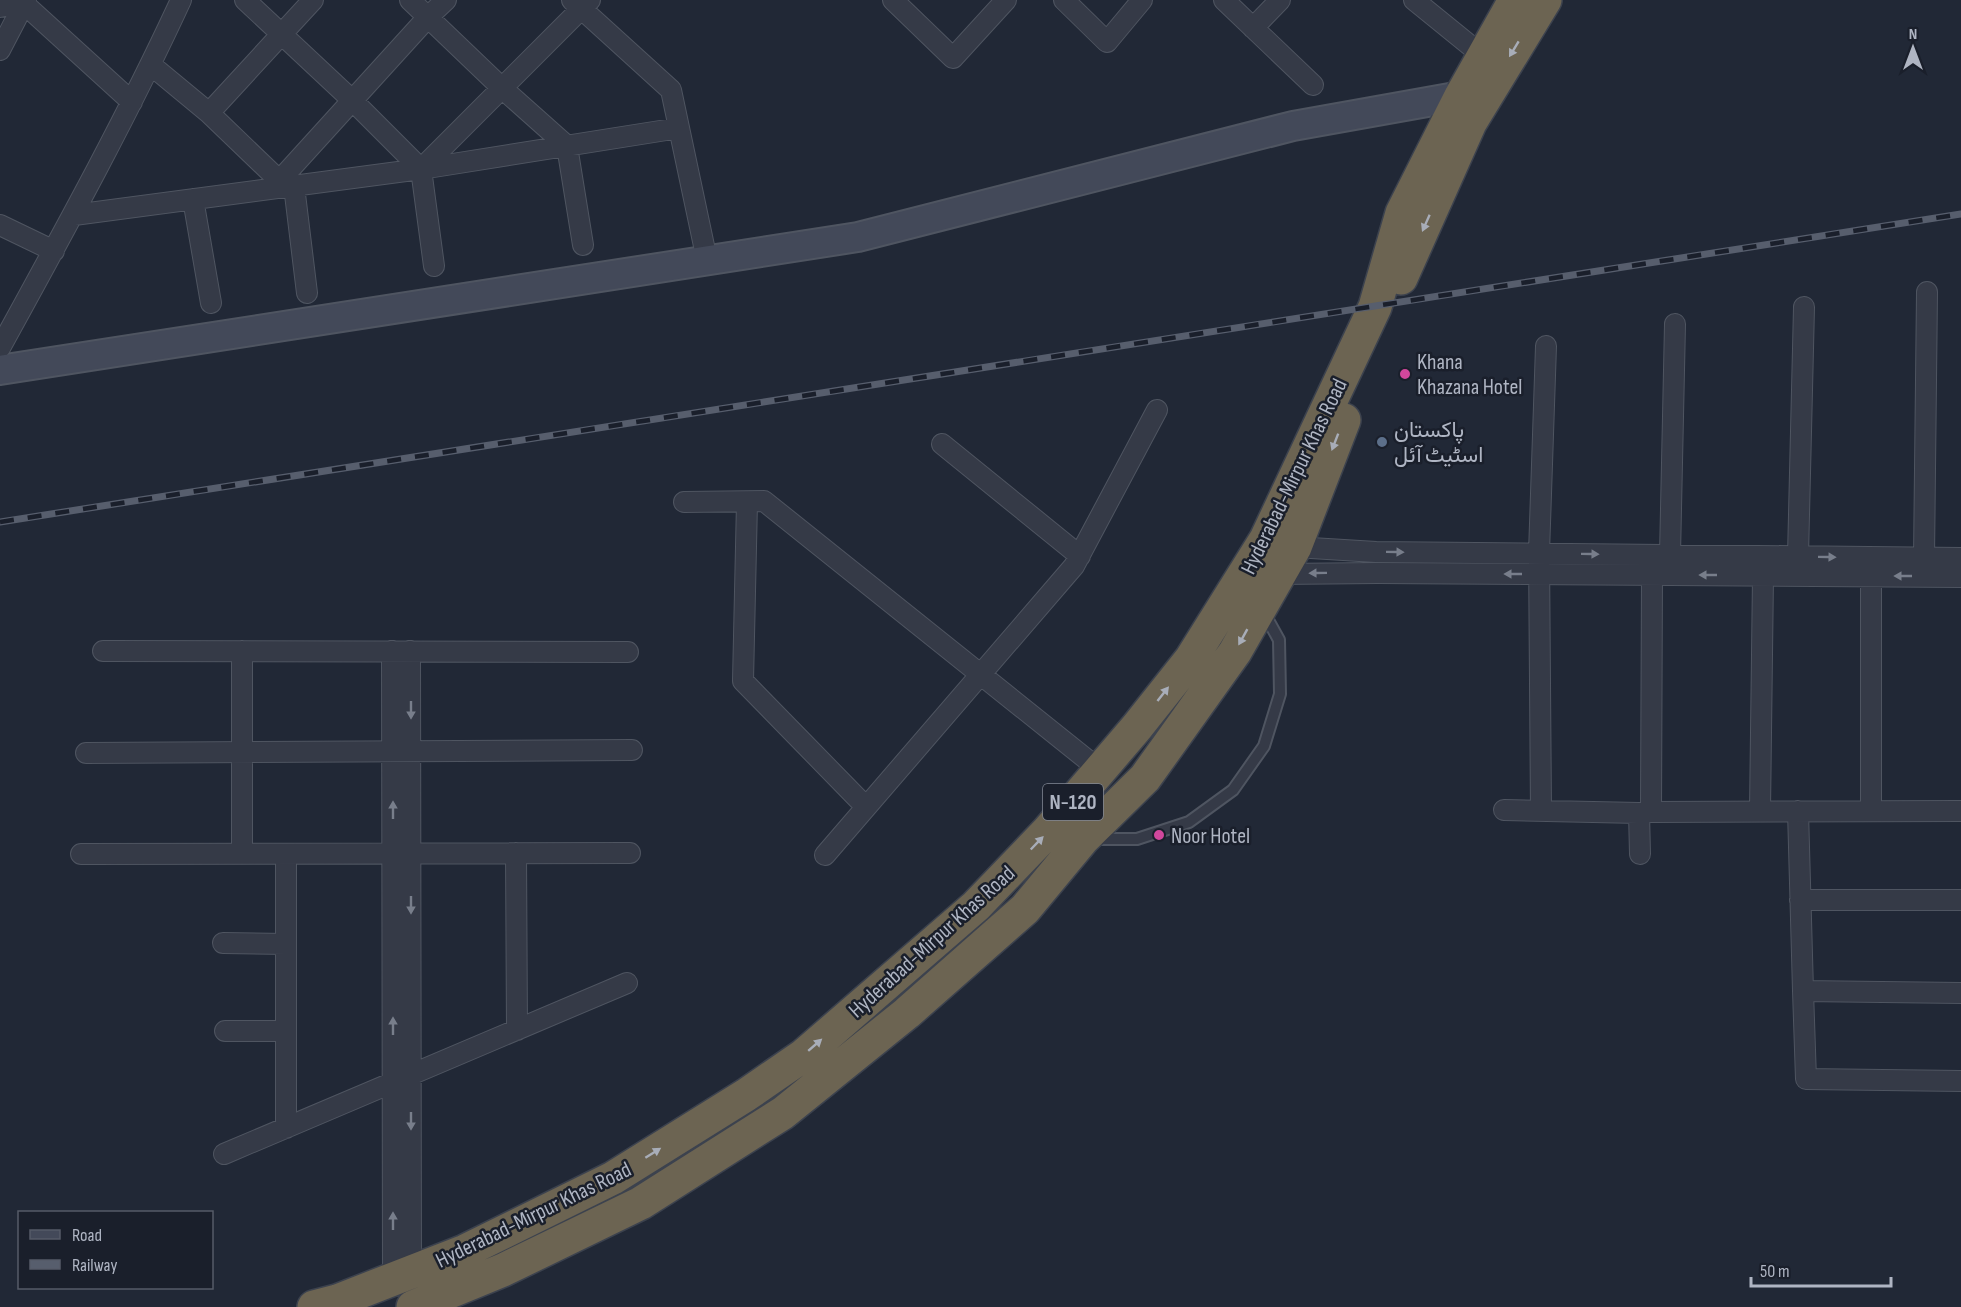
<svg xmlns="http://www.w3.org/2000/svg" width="1961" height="1307" font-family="'Sofia Sans Condensed',Vazirmatn,sans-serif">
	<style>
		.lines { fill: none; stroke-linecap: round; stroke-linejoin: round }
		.lane-casing { stroke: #4f5561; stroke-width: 14 }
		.street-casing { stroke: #4f5561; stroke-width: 22 }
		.secondary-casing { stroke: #4f5561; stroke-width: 32 }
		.highway-casing { stroke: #3c424e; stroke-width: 36 }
		.lane { stroke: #353a47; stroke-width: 10 }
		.street { stroke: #353a47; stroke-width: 20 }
		.secondary { stroke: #434959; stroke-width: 28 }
		.highway { stroke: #6c6452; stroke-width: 33 }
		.rail-casing { stroke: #575e6d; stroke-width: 7 }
		.rail { stroke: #1a1f2b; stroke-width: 4.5; stroke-dasharray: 14; stroke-linecap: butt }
		.oneway { fill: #a8adb8 }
		.oneway2 { fill: #787e8b }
		.hotel-dot { fill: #d1479c; stroke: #1a1f2b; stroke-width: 2 }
		.service-dot { fill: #5c6f8a; stroke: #1a1f2b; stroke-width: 2 }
		.labels { text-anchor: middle; stroke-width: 5; stroke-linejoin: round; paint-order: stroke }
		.shield { fill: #1a1f2b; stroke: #828895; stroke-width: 1.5 }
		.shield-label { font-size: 21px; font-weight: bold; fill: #afb5c3 }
		.poi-label { font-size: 22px; fill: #afb5c3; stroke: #1a1f2b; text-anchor: start }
		.street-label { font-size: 22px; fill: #afb5c3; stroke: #1a1f2b }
	</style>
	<rect width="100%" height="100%" fill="#212836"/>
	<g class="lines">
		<defs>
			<path id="lane" d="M 1094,839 L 1137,839 L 1189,822 L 1233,790 L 1264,746 L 1280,694 L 1279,640 L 1263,611"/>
			<path id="street" d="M 20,0 L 132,102
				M 245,0 L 353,101 L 421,169 L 434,266
				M 410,0 L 503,89 L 567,146 L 583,245
				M 572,0 L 671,90 L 707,260
				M 893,0 L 953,58 L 1006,0
				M 1064,0 L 1107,42 L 1142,0
				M 1224,0 L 1313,85
				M 1414,0 L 1483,56
				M 0,7 L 24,3
				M 1253,28 L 1280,0
				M 0,50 L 26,0
				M 151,65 L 209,113 L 286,187
				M 209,113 L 313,0
				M 421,169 L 590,0
				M 280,180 L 429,16 L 446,0
				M 294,186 L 307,293
				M 193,199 L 211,303
				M 74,215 L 421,169 L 679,128
				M 0,225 L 54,251
				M 0,348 C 63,233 126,119 181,0
				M 942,444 L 1080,556
				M 684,502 L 764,501 L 1100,770
				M 747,502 L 743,681 L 866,807
				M 1295,547 L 1376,552 L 1961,558
				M 1798,556 L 1804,307
				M 1924,558 L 1927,292
				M 1279,574 L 1378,573 L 1961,577
				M 1871,576 L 1871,811
				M 103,651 L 628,652
				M 242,651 L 242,854
				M 392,651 L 393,1279
				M 410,651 L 411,1272
				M 86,753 L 632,750
				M 1504,810 L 1639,813
				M 1541,811 L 1539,553 L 1546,346
				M 1760,811 L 1763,576
				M 1798,811 L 1803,991
				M 1651,812 L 1961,811
				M 516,853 L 517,1030
				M 81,854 L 630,853
				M 1640,854 L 1639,813 L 1651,812 L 1652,575 L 1670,555 L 1675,324
				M 825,855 L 1074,566 L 1157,410
				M 1800,900 L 1961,900
				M 223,943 L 286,944
				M 1961,993 L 1803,991 L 1806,1079 L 1961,1081
				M 225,1031 L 286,1031
				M 286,1128 L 286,854
				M 224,1154 L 627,983"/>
			<path id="secondary" d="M 0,370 L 858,237 L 1293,126 L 1461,96"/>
			<path id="highway" d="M 1401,278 L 1470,123 L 1545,0
				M 314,1307 L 337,1301 L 465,1251 L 613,1178 L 746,1095 L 804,1055 L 976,906 L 1048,831 L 1137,727 L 1191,659 L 1266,539 L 1375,307 L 1402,213 L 1461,96 L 1515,0
				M 413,1307 L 503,1270 L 641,1203 L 783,1113 L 907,1013 L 1025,909 L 1083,839 L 1145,778 L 1235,652 L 1295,547 L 1344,420"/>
		</defs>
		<!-- lane casing -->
		<use href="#lane" class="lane-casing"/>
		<!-- street casing -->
		<use href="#street" class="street-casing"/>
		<!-- secondary casing -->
		<use href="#secondary" class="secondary-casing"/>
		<!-- highway casing -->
		<use href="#highway" class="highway-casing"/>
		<!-- lane -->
		<use href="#lane" class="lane"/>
		<!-- street -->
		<use href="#street" class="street"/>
		<!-- secondary -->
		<use href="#secondary" class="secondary"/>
		<!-- highway -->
		<use href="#highway" class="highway"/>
		<defs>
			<path id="rail" d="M 0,522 L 1961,214"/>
		</defs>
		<!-- rail casing -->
		<use href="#rail" class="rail-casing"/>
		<!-- rail -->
		<use href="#rail" class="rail"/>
	</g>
	<!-- one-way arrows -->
	<defs><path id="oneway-solid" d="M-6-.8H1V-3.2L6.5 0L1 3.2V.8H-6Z" transform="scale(1.5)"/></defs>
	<g class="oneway">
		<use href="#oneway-solid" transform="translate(1514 49) rotate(121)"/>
		<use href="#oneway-solid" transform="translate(1426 223) rotate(114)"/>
		<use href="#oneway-solid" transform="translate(1335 442) rotate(111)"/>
		<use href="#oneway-solid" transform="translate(1243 637) rotate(119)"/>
		<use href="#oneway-solid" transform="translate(1163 694) rotate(-52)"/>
		<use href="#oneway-solid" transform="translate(1037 843) rotate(-46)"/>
		<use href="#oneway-solid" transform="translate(815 1045) rotate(-41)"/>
		<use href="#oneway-solid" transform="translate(653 1153) rotate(-32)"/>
	</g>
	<g class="oneway2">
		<use href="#oneway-solid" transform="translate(1395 552) rotate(1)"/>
		<use href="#oneway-solid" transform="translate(1590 554) rotate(1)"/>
		<use href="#oneway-solid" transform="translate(1827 557) rotate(1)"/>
		<use href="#oneway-solid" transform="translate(1318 573) rotate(179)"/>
		<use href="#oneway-solid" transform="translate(1513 574) rotate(-180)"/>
		<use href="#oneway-solid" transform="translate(1708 575) rotate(-180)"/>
		<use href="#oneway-solid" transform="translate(1903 576) rotate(-180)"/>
		<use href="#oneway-solid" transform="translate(411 710) rotate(90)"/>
		<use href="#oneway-solid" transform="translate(393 810) rotate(-90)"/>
		<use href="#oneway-solid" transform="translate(411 905) rotate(90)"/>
		<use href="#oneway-solid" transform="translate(393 1026) rotate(-90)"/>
		<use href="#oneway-solid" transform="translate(411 1121) rotate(90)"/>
		<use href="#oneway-solid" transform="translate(393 1221) rotate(-90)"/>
	</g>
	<!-- markers -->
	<g class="hotel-dot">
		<circle cx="1405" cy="374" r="6"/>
		<circle cx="1159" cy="835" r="6"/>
	</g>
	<circle class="service-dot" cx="1382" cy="442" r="6"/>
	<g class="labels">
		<!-- shield labels -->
		<rect class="shield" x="1043" y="784" width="60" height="36" rx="4.5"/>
		<g class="shield-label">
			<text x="1073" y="809">N-120</text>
		</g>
		<!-- poi labels -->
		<g class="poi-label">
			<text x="1417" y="369">Khana<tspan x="1417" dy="25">Khazana Hotel</tspan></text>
			<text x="1394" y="437">پاکستان<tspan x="1394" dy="25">اسٹیٹ آئل</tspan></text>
			<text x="1171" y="843">Noor Hotel</text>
		</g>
		<!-- street labels -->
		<g class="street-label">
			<text transform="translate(1293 476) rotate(-64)" y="8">Hyderabad-Mirpur Khas Road</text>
			<text transform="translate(931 941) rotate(-42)" y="8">Hyderabad-Mirpur Khas Road</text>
			<text transform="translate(533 1214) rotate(-26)" y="8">Hyderabad-Mirpur Khas Road</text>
		</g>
	</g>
	<!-- legend -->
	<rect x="18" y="1211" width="195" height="78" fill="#1a1f2b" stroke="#565b68" stroke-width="1.5"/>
	<rect x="30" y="1230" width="30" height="9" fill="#434959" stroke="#565b68" stroke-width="1.5"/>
	<text x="72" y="1241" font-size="18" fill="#afb5c3">Road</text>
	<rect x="30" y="1260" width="30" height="9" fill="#575e6d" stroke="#565b68" stroke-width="1.5"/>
	<text x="72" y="1271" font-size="18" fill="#afb5c3">Railway</text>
	<!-- north arrow -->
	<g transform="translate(1913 48)" stroke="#1a1f2b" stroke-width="4.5" paint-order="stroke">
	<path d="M0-4.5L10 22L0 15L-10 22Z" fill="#afb5c3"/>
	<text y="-9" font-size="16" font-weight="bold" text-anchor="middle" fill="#afb5c3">N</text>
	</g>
	<!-- scale -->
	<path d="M1751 1277v9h140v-9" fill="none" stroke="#afb5c3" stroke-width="3"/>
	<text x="1760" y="1277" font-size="18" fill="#afb5c3" stroke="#1a1f2b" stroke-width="4.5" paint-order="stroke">50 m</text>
</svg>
